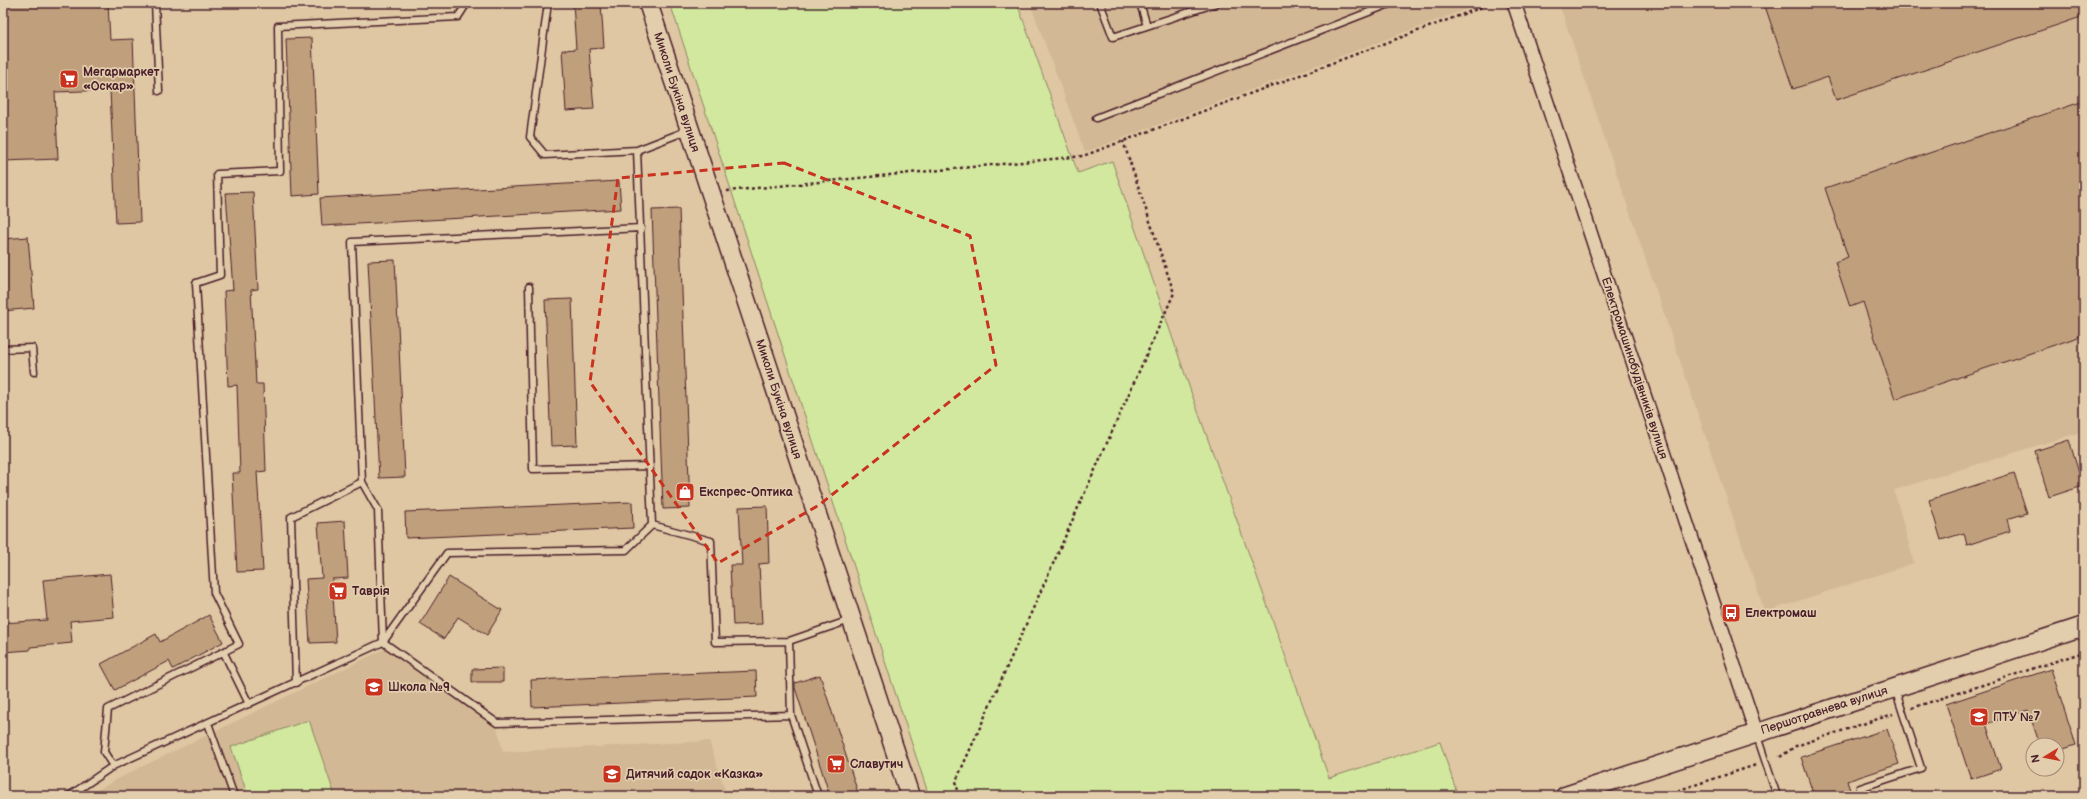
<svg xmlns="http://www.w3.org/2000/svg" width="2087" height="799" font-family="'Balsamiq Sans',sans-serif">
	<style>
		.built { fill: #d2b894 }
		.green { fill: #d2e89e; stroke: #8e8464 }
		.building { fill: #c0a07b; stroke: #4a1f2b }
		.lines { fill: none; stroke-linecap: round; stroke-linejoin: round }
		.lane-casing { stroke: #4a1f2b; stroke-width: 9 }
		.street-casing { stroke: #4a1f2b; stroke-width: 16 }
		.secondary-casing { stroke: #4a1f2b; stroke-width: 21 }
		.path { stroke: #4a1f2b; stroke-width: 2.5; stroke-dasharray: 3 3; stroke-linecap: butt }
		.lane { stroke: #e2cdac; stroke-width: 6 }
		.street { stroke: #e2cdac; stroke-width: 13 }
		.secondary { stroke: #e2cdac; stroke-width: 18 }
		.marked { fill: none; stroke: #c8321e; stroke-width: 3; stroke-dasharray: 8 5; stroke-linejoin: round }
		.labels { text-anchor: middle; stroke-width: 3.5; stroke-linejoin: round; paint-order: stroke }
		.poi-label { font-size: 12px; font-weight: bold; fill: #4a1f2b; stroke: #e2cdac; text-anchor: start }
		.street-label { font-size: 12px; fill: #4a1f2b; stroke: #e2cdac }
	</style>
	<rect width="100%" height="100%" fill="#dec7a2"/>
	<filter id="ink" filterUnits="userSpaceOnUse"><feTurbulence type="fractalNoise" baseFrequency=".025" numOctaves="2"/><feDisplacementMap in="SourceGraphic" scale="8" xChannelSelector="R" yChannelSelector="G"/><feConvolveMatrix kernelMatrix="1 2 1 2 8 2 1 2 1" color-interpolation-filters="sRGB"/></filter>
	<g filter="url(#ink)">
		<!-- built -->
		<path class="built" d="M 1030,3 L 1483,3 L 1085,152 Z
			M 1559,3 L 2084,3 L 2084,431 L 1894,490 L 1914,563 L 1765,612 Z
			M 387,648 L 497,727 L 503,752 L 709,741 L 727,796 L 91,796 L 90,794 L 135,770 Z"/>
		<!-- green -->
		<path class="green" d="M 670,3 L 1017,3 L 1078,173 L 1112,161 L 1191,392 L 1329,778 L 1440,742 L 1457,793 L 1450,796 L 929,796 Z
			M 309,720 L 335,796 L 248,796 L 231,747 Z"/>
		<!-- building -->
		<path class="building" d="M 3,3 L 108,3 L 110,40 L 133,39 L 140,222 L 116,223 L 110,90 L 55,92 L 58,159 L 3,161 Z
			M 573,3 L 601,3 L 604,48 L 589,49 L 594,109 L 566,111 L 562,50 L 576,49 Z
			M 1764,3 L 2084,3 L 2084,16 L 1836,100 L 1828,77 L 1793,89 Z
			M 312,38 L 319,194 L 292,196 L 286,39 Z
			M 2084,101 L 2084,335 L 1895,399 L 1863,302 L 1850,307 L 1835,262 L 1848,257 L 1825,188 Z
			M 619,181 L 621,209 L 322,226 L 320,198 Z
			M 253,192 L 258,289 L 251,290 L 256,384 L 263,384 L 266,471 L 257,472 L 263,571 L 237,572 L 232,473 L 240,473 L 237,385 L 228,386 L 224,291 L 233,290 L 226,193 Z
			M 679,209 L 690,508 L 663,509 L 652,210 Z
			M 28,237 L 34,308 L 3,311 L 3,239 Z
			M 395,260 L 405,477 L 379,478 L 368,261 Z
			M 572,299 L 577,445 L 551,446 L 545,300 Z
			M 2069,440 L 2083,486 L 2049,497 L 2035,451 Z
			M 2014,473 L 2027,513 L 2007,519 L 2010,531 L 1967,545 L 1964,533 L 1941,540 L 1929,500 Z
			M 632,502 L 633,528 L 406,538 L 405,512 Z
			M 767,506 L 769,563 L 759,564 L 762,624 L 733,625 L 730,565 L 742,565 L 739,507 Z
			M 345,521 L 348,578 L 332,579 L 336,642 L 310,643 L 306,579 L 322,578 L 318,523 Z
			M 110,574 L 114,617 L 70,621 L 72,643 L 30,647 L 30,650 L 3,652 L 3,623 L 47,620 L 43,580 Z
			M 449,577 L 502,610 L 487,635 L 458,617 L 444,639 L 420,624 Z
			M 209,615 L 223,642 L 173,669 L 169,661 L 115,690 L 101,664 L 156,634 L 160,642 Z
			M 503,668 L 503,682 L 472,682 L 472,669 Z
			M 2051,669 L 2076,745 L 2057,751 L 2057,745 L 2040,745 L 2028,710 L 1986,724 L 2001,769 L 1971,779 L 1946,704 Z
			M 756,671 L 757,697 L 532,707 L 531,680 Z
			M 820,675 L 859,796 L 830,796 L 795,688 L 795,683 Z
			M 1887,729 L 1899,764 L 1847,781 L 1852,796 L 1814,796 L 1801,757 Z"/>
		<g class="lines">
			<defs>
				<path id="lane" d="M 155,3 L 159,91
					M 548,3 L 530,137 L 545,155 L 637,150 L 689,130
					M 1100,3 L 1113,37 L 1217,3
					M 1140,3 L 1147,26
					M 1096,118 L 1392,3
					M 529,287 L 533,469 L 650,466
					M 3,349 L 32,348 L 34,372
					M 652,525 L 711,541 L 715,642 L 789,641 L 850,620
					M 2075,632 L 2084,639
					M 789,641 L 791,715 L 818,796
					M 383,642 L 378,510 L 362,482 L 352,242 L 641,228
					M 383,642 L 497,723 L 791,715
					M 224,653 L 249,704
					M 296,683 L 291,517 L 362,482
					M 208,723 L 234,796
					M 1757,736 L 1777,796
					M 113,766 L 104,752 L 108,709 L 239,644 L 214,593 L 196,283 L 220,275 L 217,174 L 280,171 L 278,26 L 458,17 L 467,3
					M 69,796 L 113,766 L 383,642 L 447,553 L 626,550 L 652,525 L 637,150
					M 1863,796 L 1860,788 L 1921,768 L 1895,689"/>
				<path id="street" d="M 1514,3 L 1756,732"/>
				<path id="secondary" d="M 648,3 L 910,796
					M 1565,796 L 2084,626"/>
			</defs>
			<!-- lane casing -->
			<use href="#lane" class="lane-casing"/>
			<!-- street casing -->
			<use href="#street" class="street-casing"/>
			<!-- secondary casing -->
			<use href="#secondary" class="secondary-casing"/>
			<!-- path -->
			<path class="path" d="M 727,191 L 1083,156 L 1493,3
				M 1912,708 L 2084,652
				M 1780,757 L 1796,746 L 1893,714
				M 959,796 L 956,781 L 1174,293 L 1123,141
				M 1661,796 L 1756,765"/>
			<!-- lane -->
			<use href="#lane" class="lane"/>
			<!-- street -->
			<use href="#street" class="street"/>
			<!-- secondary -->
			<use href="#secondary" class="secondary"/>
		</g>
	</g>
	<!-- marked area -->
	<path class="marked" d="M 784,163 L 970,236 L 996,365 L 819,505 L 718,563 L 590,382 L 618,178 Z"/>
	<!-- icons -->
	<defs>
		<symbol id="supermarket-square" viewBox="-11 -11 22 22"><rect x="-9" y="-9" width="18" height="18" rx="4" fill="#c8321e" stroke="#e2cdac"/><path d="M-6-5.5h2.5l.6 2H6L4.5 2H-2.5L-4.4-4H-6ZM-1.5 3.2a1.3 1.3 0 1 0 .1 0ZM3 3.2a1.3 1.3 0 1 0 .1 0Z" fill="#fff"/></symbol>
		<symbol id="shop-square" viewBox="-11 -11 22 22"><rect x="-9" y="-9" width="18" height="18" rx="4" fill="#c8321e" stroke="#e2cdac"/><path d="M-5-2.5h2.3a2.7 3.5 0 0 1 5.4 0H5L5.5 6h-11ZM-1.5-2.5h3a1.5 2.3 0 0 0-3 0Z" fill="#fff"/></symbol>
		<symbol id="bus-square" viewBox="-11 -11 22 22"><rect x="-9" y="-9" width="18" height="18" rx="4" fill="#c8321e" stroke="#e2cdac"/><path d="M-5-6H5V4H4V6H2V4H-2V6H-4V4H-5ZM-3.5-4V0h7V-4ZM-3.5 1.2v1.5H-2V1.2ZM2 1.2v1.5H3.5V1.2Z" fill="#fff"/></symbol>
		<symbol id="school-square" viewBox="-11 -11 22 22"><rect x="-9" y="-9" width="18" height="18" rx="4" fill="#c8321e" stroke="#e2cdac"/><path d="M0-5L7-2L0 1L-7-2ZM-4 1L0 2.5L4 1V4Q0 6-4 4Z" fill="#fff"/></symbol>
		<symbol id="university-square" viewBox="-11 -11 22 22"><rect x="-9" y="-9" width="18" height="18" rx="4" fill="#c8321e" stroke="#e2cdac"/><path d="M0-5L7-2L0 1L-7-2ZM-4 1L0 2.5L4 1V4Q0 6-4 4Z" fill="#fff"/></symbol>
	</defs>
	<g fill-rule="evenodd">
		<use href="#supermarket-square" x="58" y="68" width="22" height="22"/>
		<use href="#shop-square" x="674" y="481" width="22" height="22"/>
		<use href="#supermarket-square" x="327" y="580" width="22" height="22"/>
		<use href="#bus-square" x="1720" y="602" width="22" height="22"/>
		<use href="#school-square" x="363" y="676" width="22" height="22"/>
		<use href="#university-square" x="1968" y="706" width="22" height="22"/>
		<use href="#supermarket-square" x="825" y="753" width="22" height="22"/>
		<use href="#school-square" x="601" y="763" width="22" height="22"/>
	</g>
	<g class="labels">
		<!-- poi labels -->
		<g class="poi-label">
			<text x="83" y="76">Мегармаркет<tspan x="83" dy="14">«Оскар»</tspan></text>
			<text x="699" y="496">Експрес-Оптика</text>
			<text x="352" y="595">Таврія</text>
			<text x="1745" y="617">Електромаш</text>
			<text x="388" y="691">Школа №9</text>
			<text x="1993" y="721">ПТУ №7</text>
			<text x="850" y="768">Славутич</text>
			<text x="626" y="778">Дитячий садок «Казка»</text>
		</g>
		<!-- street labels -->
		<g class="street-label">
			<text transform="translate(677 92) rotate(72)" y="4">Миколи Букіна вулиця</text>
			<text transform="translate(1635 368) rotate(72)" y="4">Електромашинобудівників вулиця</text>
			<text transform="translate(779 399) rotate(72)" y="4">Миколи Букіна вулиця</text>
			<text transform="translate(1824 710) rotate(-18)" y="4">Першотравнева вулиця</text>
		</g>
	</g>
	<!-- margin -->
	<rect width="2087" height="799" fill="none" stroke="#e2cdac" stroke-width="16"/>
	<rect x="8" y="8" width="2071" height="783" fill="none" stroke="#4a1f2b" stroke-width="1.5" filter="url(#ink)"/>
	<!-- north arrow -->
	<g transform="translate(2045 757) rotate(260)"><circle r="19" fill="#e2cdac" stroke="#a58778"/>
	<path d="M0-3L7 15L0 10L-7 15Z" fill="#c8321e"/>
	<text y="-6" font-size="11" font-weight="bold" text-anchor="middle" fill="#4a1f2b">N</text>
	</g>
</svg>
